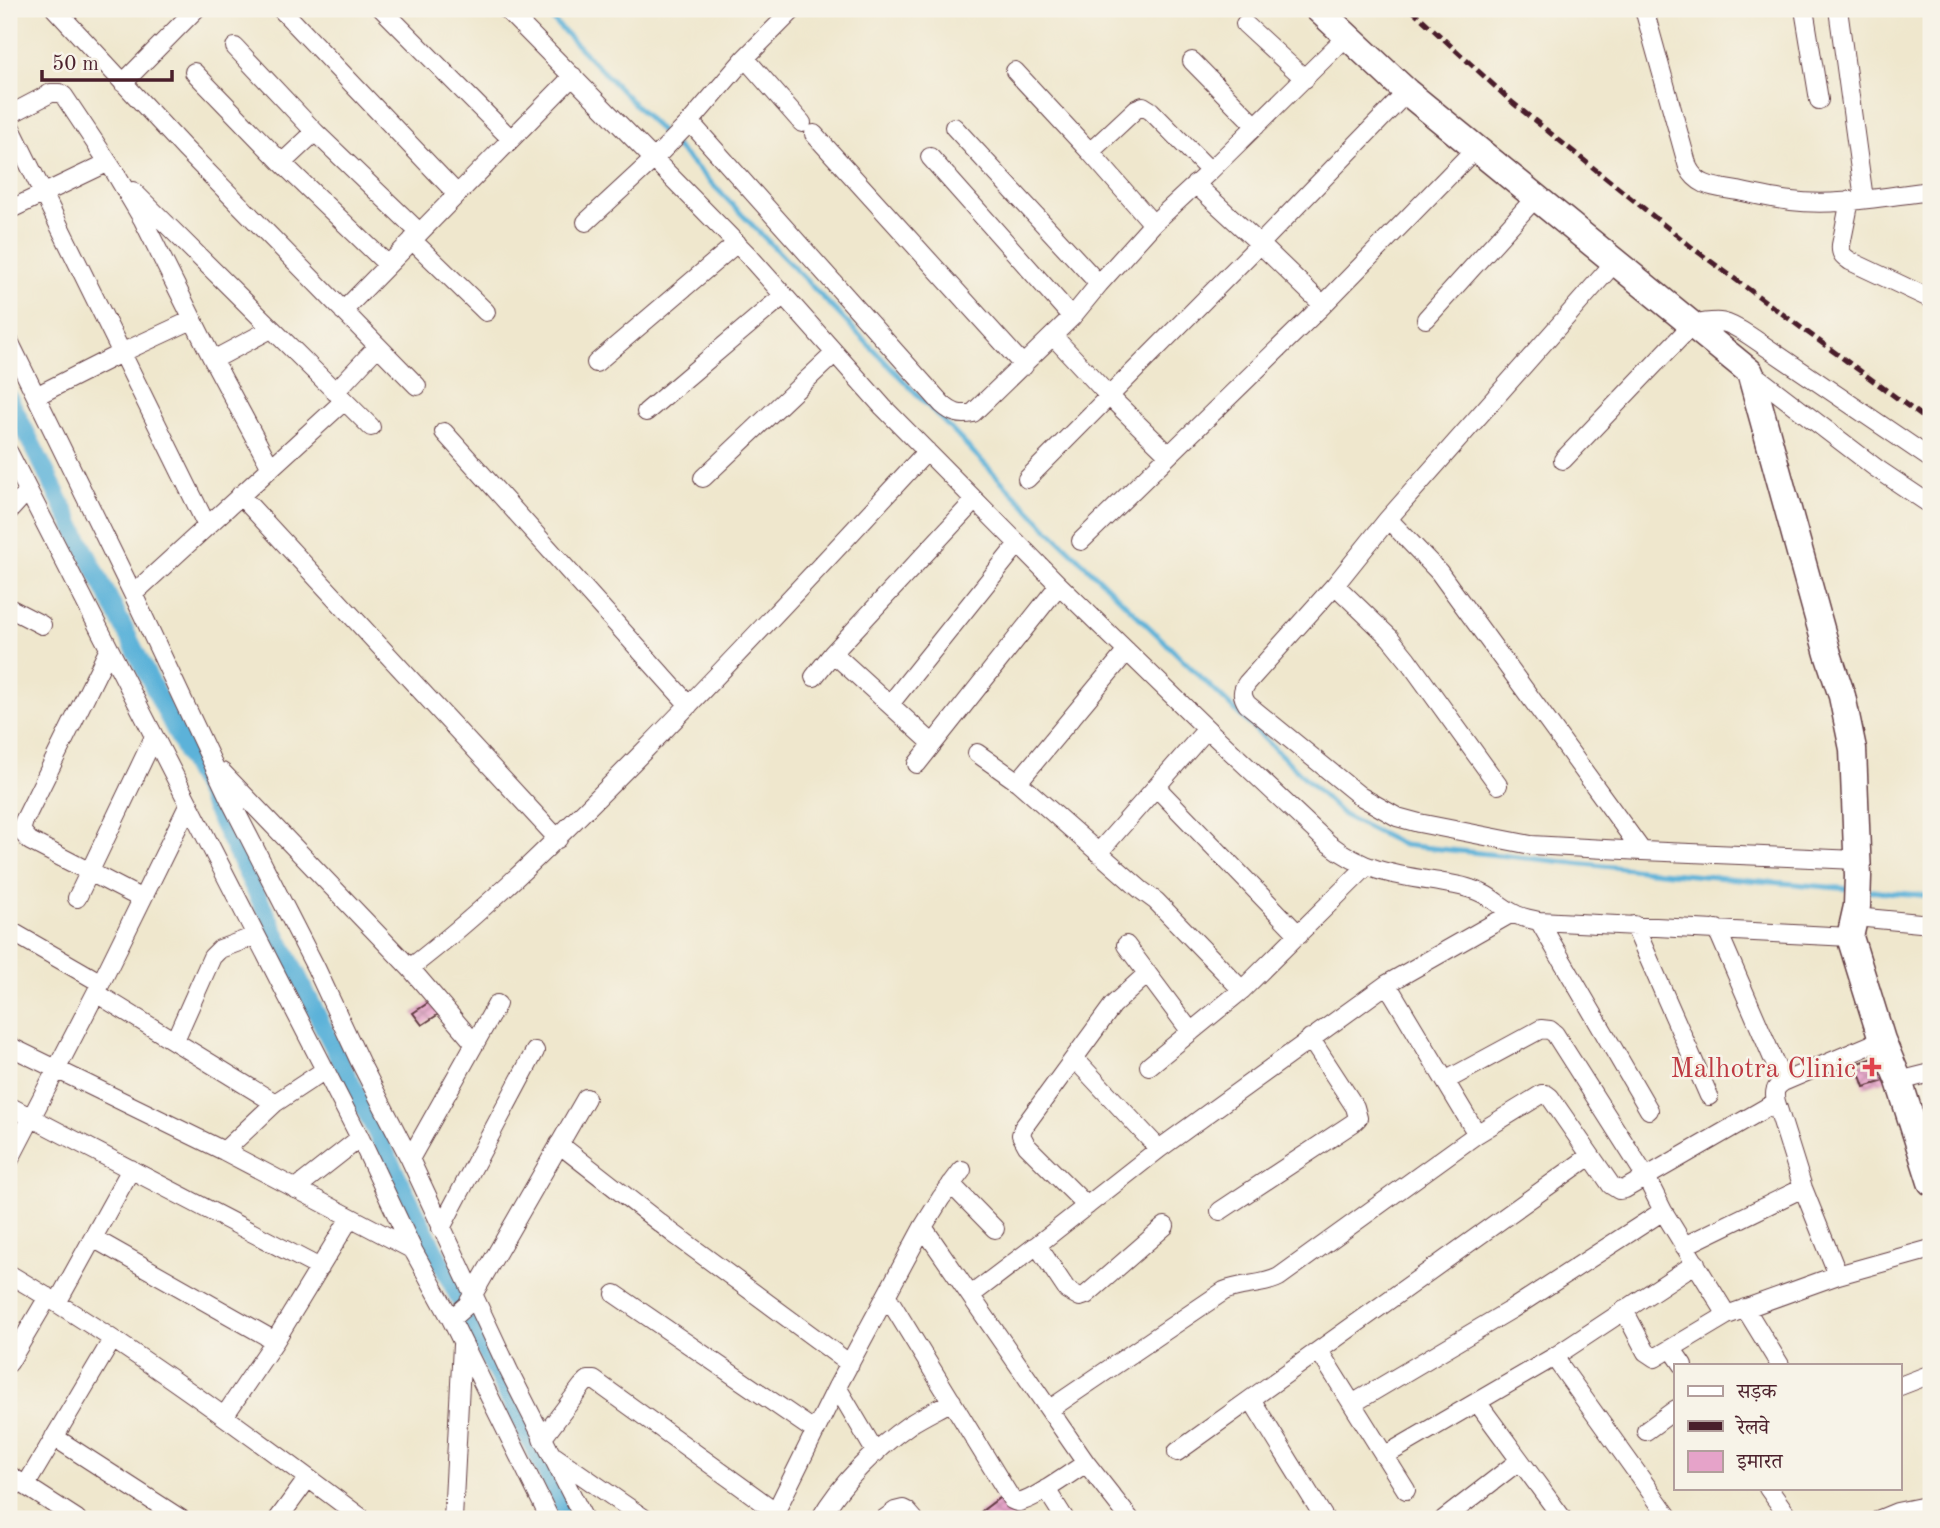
<svg xmlns="http://www.w3.org/2000/svg" width="1940" height="1528" font-family="'Old Standard TT','Noto Serif Devanagari',serif">
	<style>
		.lines { fill: none; stroke-linecap: round; stroke-linejoin: round }
		.stream { stroke: #5cb2d9; stroke-width: 5 }
		.canal { stroke: #5cb2d9; stroke-width: 18 }
		.building { fill: url(#building-cross-hatch) }
		.street-casing { stroke: #633d43; stroke-width: 20 }
		.secondary-casing { stroke: #633d43; stroke-width: 29 }
		.street { stroke: #fff; stroke-width: 18 }
		.secondary { stroke: #fff; stroke-width: 26 }
		.rail { stroke: #4a1f2b; stroke-width: 5; stroke-dasharray: 10 5; stroke-linecap: butt }
		.health-dot { fill: #e0444e; stroke: #f7f3e8; stroke-width: 2.5 }
		.labels { text-anchor: middle; stroke-width: 5; stroke-linejoin: round; paint-order: stroke }
		.health-label { font-size: 28px; fill: #be3a42; stroke: #f7f3e8; text-anchor: end }
	</style>
	<defs>
		<pattern id="building-cross-hatch" width="8" height="8" patternUnits="userSpaceOnUse" patternTransform="scale(1.75)"><rect width="8" height="8" fill="#e6a3c9"/><path d="M0 0l8 8M0 8l8-8" fill="none" stroke="#bc84a3"/></pattern>
	</defs>
	<rect width="100%" height="100%" fill="#f7f3e8"/>
	<filter id="ink" filterUnits="userSpaceOnUse"><feTurbulence type="fractalNoise" baseFrequency=".0143" numOctaves="2"/><feDisplacementMap in="SourceGraphic" scale="14" xChannelSelector="R" yChannelSelector="G"/><feConvolveMatrix kernelMatrix="1 2 1 2 8 2 1 2 1" color-interpolation-filters="sRGB"/></filter>
	<filter id="wash" filterUnits="userSpaceOnUse"><feTurbulence type="fractalNoise" baseFrequency=".00686" numOctaves="4" result="noise"/><feDisplacementMap in="SourceGraphic" scale="28" xChannelSelector="R" yChannelSelector="G"/><feGaussianBlur stdDeviation="1.57" result="paint"/><feColorMatrix in="noise" values="0 0 0 0 0 0 0 0 0 0 0 0 0 0 0 0 0 1.4 0 .05"/><feComposite in="paint" operator="in"/></filter>
	<g filter="url(#wash)">
		<rect width="100%" height="100%" fill="#efe7cd"/>
		<g class="lines">
			<!-- stream -->
			<path class="stream" d="M 542,9 L 1047,528 L 1343,815 L 1403,845 L 1670,873 L 1851,889
				M 1865,890 L 1931,896"/>
			<!-- canal -->
			<path class="canal" d="M 9,398 L 569,1519"/>
		</g>
		<g id="blocks">
			<!-- building -->
			<path class="building" d="M 434,999 L 442,1012 L 422,1025 L 413,1013 Z
				M 1883,1055 L 1891,1079 L 1864,1087 L 1856,1064 Z
				M 1003,1495 L 1018,1516 L 1014,1519 L 982,1519 L 978,1514 Z"/>
		</g>
	</g>
	<g filter="url(#ink)">
		<use href="#blocks" fill-opacity="0" stroke="#633d43" stroke-width="2"/>
		<g class="lines">
			<defs>
				<path id="street" d="M 55,9 L 184,148 L 417,386
					M 281,9 L 457,194
					M 382,9 L 511,139
					M 506,9 L 747,254 L 883,407 L 1059,585 L 1207,729 L 1328,843 C 1365,872 1395,875 1439,882 C 1449,884 1461,885 1471,889 C 1491,895 1496,904 1513,913 C 1521,918 1530,919 1539,921 L 1850,937
					M 1644,9 L 1688,167 C 1698,188 1717,187 1738,191 C 1756,195 1774,199 1791,201 C 1837,207 1886,196 1931,191
					M 1804,9 L 1819,100
					M 1838,9 L 1864,199
					M 1245,24 L 1305,79
					M 235,47 L 315,132 L 419,232
					M 745,58 L 802,123
					M 1192,61 L 1256,126
					M 1015,71 L 1090,152 L 1153,224
					M 194,72 L 282,163 L 388,265
					M 123,83 L 196,9
					M 9,115 L 51,93 L 60,93 L 64,96 L 114,171 L 143,220 L 213,360 L 271,468
					M 690,122 L 942,404 C 952,413 960,416 973,413 L 1072,317 L 1099,284 L 1153,224 L 1210,171 L 1347,36
					M 9,124 L 207,526
					M 954,127 L 1099,284
					M 814,134 L 1024,366
					M 1090,152 L 1136,109 L 1143,106 L 1151,111 L 1210,171
					M 930,157 L 1072,317
					M 282,163 L 315,132
					M 1195,184 L 1260,244 L 1323,305
					M 133,191 L 371,427
					M 1850,200 L 1841,245 C 1840,254 1843,256 1850,261 L 1931,299
					M 9,210 L 107,163
					M 586,222 L 654,159 L 690,122 L 745,58 L 794,9
					M 412,240 L 486,312
					M 1615,262 L 1388,519 L 1335,585 L 1247,683 C 1241,691 1242,696 1247,704 L 1360,796 L 1397,817 L 1419,823 L 1531,845 L 1642,851 L 1857,860
					M 343,311 L 573,76
					M 1426,319 L 1536,197
					M 1053,336 L 1109,396 L 1169,455
					M 9,341 L 133,594 L 230,800 L 316,968 L 360,1062 L 410,1159 L 509,1371 L 584,1519
					M 213,360 L 271,329
					M 596,363 L 737,243
					M 1748,370 L 1876,468 L 1931,505
					M 335,392 L 378,346
					M 36,396 L 121,353 L 192,320
					M 646,412 L 784,295
					M 444,432 L 689,705
					M 9,453 L 360,1138 L 413,1250 L 451,1319 L 550,1519
					M 1563,460 L 1692,325 C 1720,319 1726,320 1750,336 L 1931,459
					M 703,478 L 835,353
					M 1027,479 L 1260,244 L 1407,92
					M 240,495 L 558,839
					M 9,511 L 19,500 L 29,493
					M 1388,519 L 1439,572 L 1642,851
					M 1081,541 L 1323,305 L 1476,148
					M 1335,585 L 1390,638 L 1407,659 L 1498,785
					M 133,594 L 344,401
					M 9,608 L 42,625
					M 109,649 L 24,821 L 21,831 L 30,841 L 142,899
					M 833,653 L 932,743
					M 814,677 L 833,653 L 975,500
					M 890,704 L 1018,544
					M 977,753 L 1018,782 L 1141,890 L 1156,901 L 1242,990
					M 917,764 L 1059,585
					M 222,772 L 410,968 L 475,1044
					M 1018,782 L 1127,651
					M 1157,788 L 1299,935
					M 1098,853 L 1207,729
					M 77,898 L 154,737
					M 1855,917 L 1931,924
					M 1539,921 L 1649,1110
					M 1634,925 L 1709,1096
					M 1717,929 L 1783,1082
					M 9,930 L 101,983
					M 1126,945 L 1191,1032
					M 410,968 C 495,903 569,827 643,752 C 740,653 833,553 927,451
					M 1387,984 L 1477,1134
					M 96,993 L 275,1103
					M 175,1040 L 212,957 L 220,949 L 255,936
					M 9,1046 L 224,1151 L 413,1250
					M 1074,1058 L 1159,1149
					M 1149,1066 L 1242,990 L 1366,867
					M 1445,1081 L 1541,1029 L 1550,1030 L 1555,1034 L 1646,1177 L 1663,1211 L 1727,1315
					M 1899,1081 L 1931,1073
					M 1776,1102 L 1803,1188 L 1838,1275
					M 9,1106 L 320,1268
					M 559,1144 L 674,1234 L 850,1364
					M 224,1151 L 275,1103 L 325,1070
					M 410,1159 L 497,1004
					M 9,1161 L 101,983 L 188,806
					M 951,1184 L 995,1229
					M 295,1189 L 360,1138
					M 1087,1206 L 1027,1146 L 1021,1135 L 1023,1128 L 1113,1005 L 1147,974
					M 1220,1211 L 1353,1123 L 1358,1118 L 1355,1107 L 1310,1038
					M 1165,1226 L 1086,1295 L 1080,1297 L 1067,1290 L 1037,1245 L 1159,1149 L 1387,984 L 1512,913
					M 923,1227 L 1086,1463 L 1130,1519
					M 441,1228 L 535,1051
					M 93,1238 L 275,1341
					M 1684,1246 L 1803,1188
					M 9,1274 C 133,1347 248,1433 363,1519
					M 615,1294 L 815,1431
					M 971,1295 L 1037,1245
					M 887,1296 L 1012,1500 C 1014,1501 1016,1502 1017,1502 C 1028,1504 1075,1470 1086,1463
					M 57,1303 L 131,1169
					M 1745,1308 L 1780,1365
					M 1624,1310 L 1646,1352 L 1655,1358 L 1727,1315 L 1838,1275 L 1931,1249
					M 451,1319 L 467,1305 L 586,1098
					M 1672,1349 L 1683,1365
					M 1319,1351 L 1406,1490
					M 1554,1357 L 1670,1519
					M 9,1363 L 48,1297
					M 1900,1386 L 1931,1374
					M 837,1387 L 876,1453
					M 1251,1399 L 1325,1519
					M 1477,1402 L 1563,1519
					M 1352,1404 L 1512,1309 L 1663,1211
					M 1050,1409 L 1224,1291 C 1242,1283 1262,1286 1279,1277 L 1477,1134 L 1542,1094 L 1546,1094 L 1550,1097 L 1611,1185 L 1619,1190 L 1625,1189 L 1776,1102 C 1774,1093 1774,1088 1783,1082 L 1882,1040
					M 225,1415 L 275,1341 L 350,1218
					M 1646,1431 L 1676,1409
					M 54,1437 L 181,1519
					M 542,1439 L 582,1386 L 588,1380 L 594,1380 L 775,1511
					M 1177,1452 L 1590,1156
					M 554,1456 L 645,1519
					M 1384,1456 L 1554,1357 L 1696,1263
					M 9,1475 L 77,1519
					M 26,1485 L 112,1340
					M 1768,1488 L 1790,1519
					M 1046,1489 L 1065,1519
					M 278,1519 L 308,1478
					M 453,1519 L 462,1345
					M 772,1519 L 837,1387 L 923,1227 L 941,1198 L 962,1170
					M 820,1519 C 840,1484 876,1448 909,1425 C 923,1416 938,1409 952,1401
					M 884,1519 L 895,1511 L 903,1509 L 907,1511 L 914,1519
					M 1444,1519 L 1519,1461
					M 1880,1519 L 1897,1512 L 1931,1505"/>
				<path id="secondary" d="M 1318,9 L 1407,92 L 1750,372 L 1828,654 L 1842,696 L 1853,749 L 1858,876 L 1857,906 L 1850,937 L 1882,1040 L 1899,1081 L 1931,1182"/>
			</defs>
			<!-- street casing -->
			<use href="#street" class="street-casing"/>
			<!-- secondary casing -->
			<use href="#secondary" class="secondary-casing"/>
			<!-- street -->
			<use href="#street" class="street"/>
			<!-- secondary -->
			<use href="#secondary" class="secondary"/>
			<!-- rail -->
			<path class="rail" d="M 1411,9 L 1513,103 L 1694,249 L 1931,423"/>
		</g>
	</g>
	<!-- markers -->
	<path class="health-dot" d="M1868.5 1056.5h7v7h7v7h-7v7h-7v-7h-7v-7h7z"/>
	<g class="labels">
		<!-- health labels -->
		<g class="health-label">
			<text x="1856" y="1077">Malhotra Clinic</text>
		</g>
	</g>
	<!-- margin -->
	<rect width="1940" height="1528" fill="none" stroke="#f7f3e8" stroke-width="35"/>
	<!-- legend -->
	<rect x="1674" y="1364" width="228" height="126" fill="#f7f3e8" stroke="#b29e9c" stroke-width="2"/>
	<rect x="1688" y="1386" width="35" height="10" fill="#ffffff" stroke="#b29e9c" stroke-width="2"/>
	<text x="1737" y="1398" font-size="21" fill="#4a1f2b">सड़क</text>
	<rect x="1688" y="1421" width="35" height="10" fill="#4a1f2b" stroke="#b29e9c" stroke-width="2"/>
	<text x="1737" y="1434" font-size="21" fill="#4a1f2b">रेलवे</text>
	<rect x="1688" y="1451" width="35" height="21" fill="#e6a3c9" stroke="#b29e9c" stroke-width="2"/>
	<text x="1737" y="1468" font-size="21" fill="#4a1f2b">इमारत</text>
	<!-- scale -->
	<path d="M42 70v10h130v-10" fill="none" stroke="#4a1f2b" stroke-width="3.5"/>
	<text x="52" y="70" font-size="21" fill="#4a1f2b" stroke="#f7f3e8" stroke-width="5" paint-order="stroke">50 m</text>
</svg>
